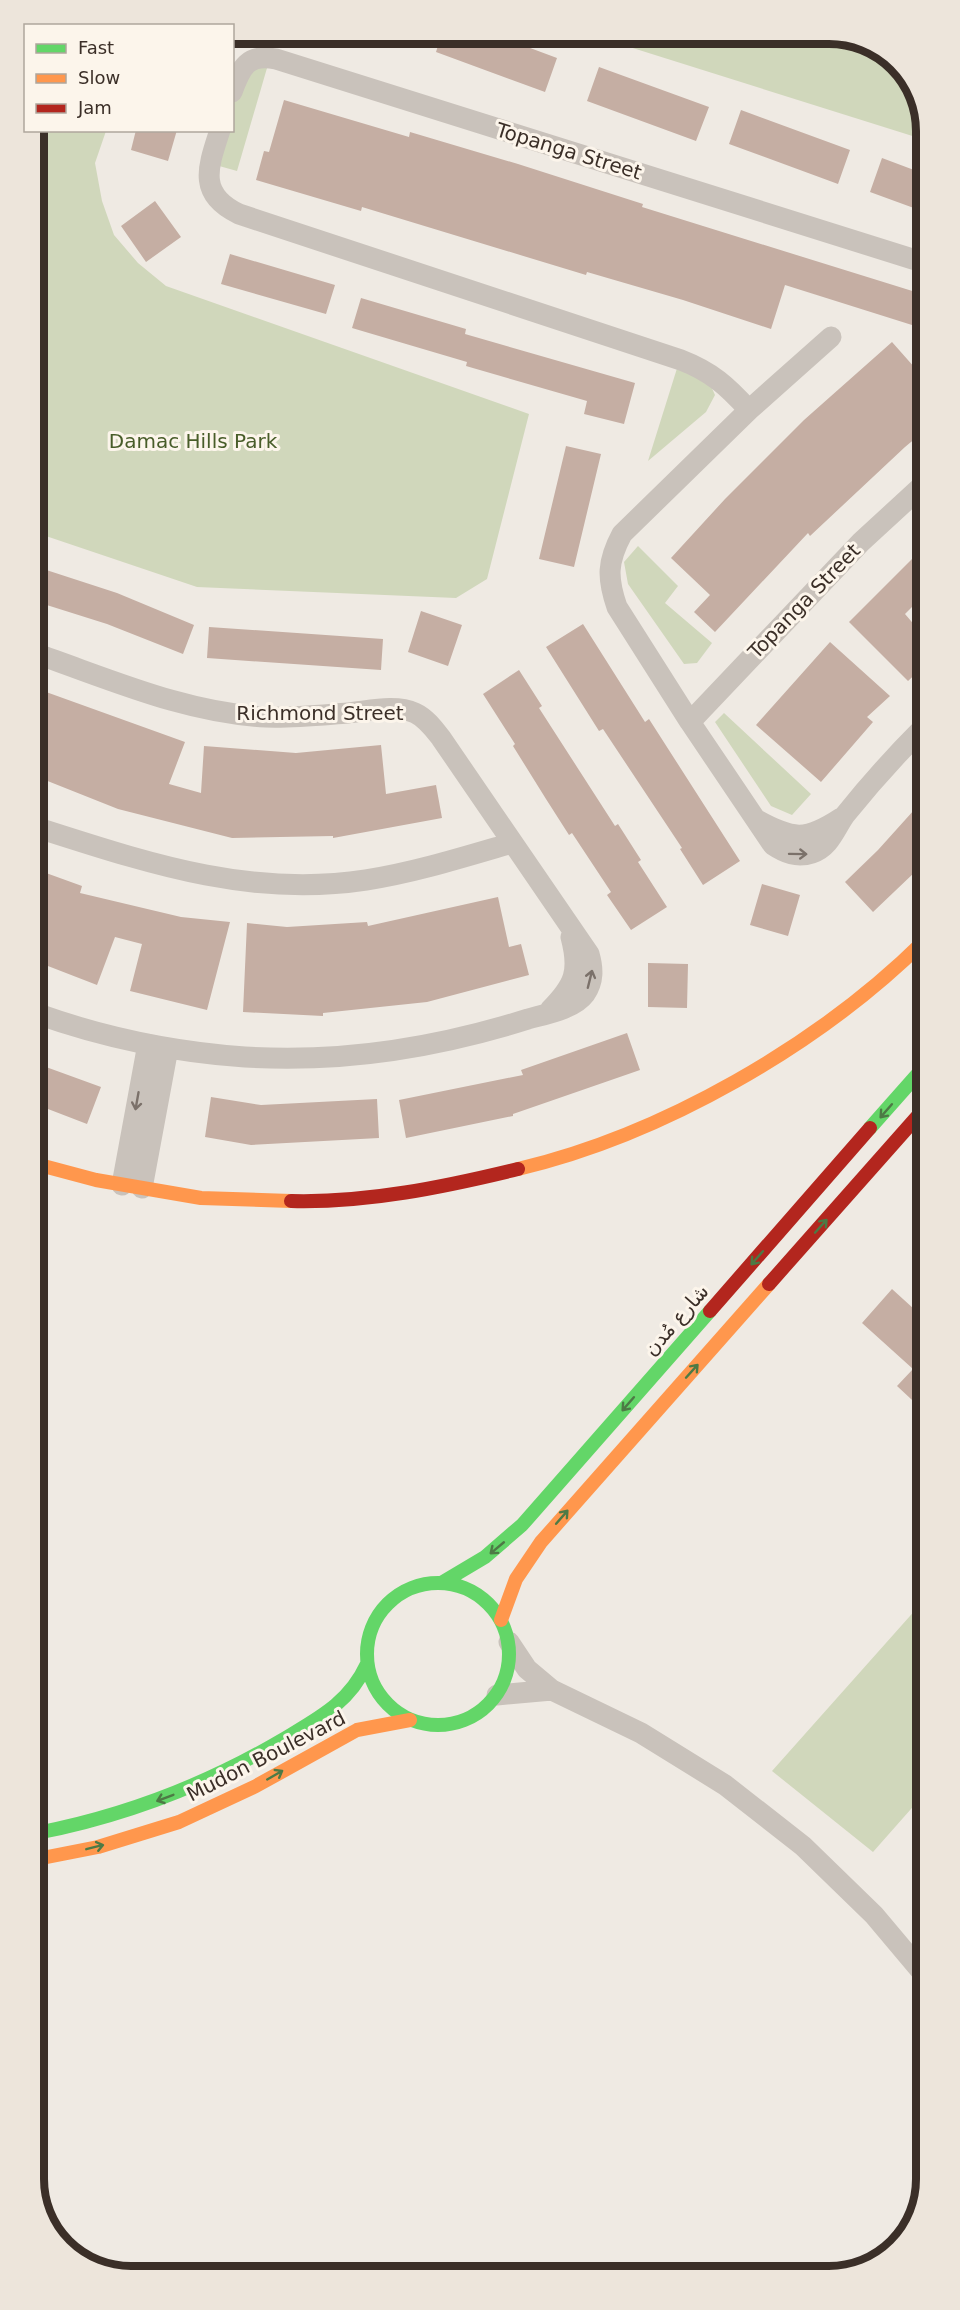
<svg xmlns="http://www.w3.org/2000/svg" width="960" height="2310" font-family="'DejaVu Sans','Noto Naskh Arabic',sans-serif">
	<style>
		.green { fill: #d0d7bb }
		.building { fill: #c5aea3 }
		.lines { fill: none; stroke-linecap: round; stroke-linejoin: round }
		.street { stroke: #c9c2bb; stroke-width: 21 }
		.fast { stroke: #63d668; stroke-width: 14 }
		.slow { stroke: #ff974d; stroke-width: 14 }
		.jam { stroke: #b3261e; stroke-width: 14 }
		.oneway { stroke: #7b716a }
		.oneway2 { stroke: #4d7a45 }
		.labels { text-anchor: middle; stroke-width: 6; stroke-linejoin: round; paint-order: stroke }
		.street-label { font-size: 20px; fill: #3b2f28; stroke: #fcf5eb }
		.park-label { font-size: 20px; fill: #485d29; stroke: #fcf5eb }
		.rim { fill: none; stroke: #3b2f28; stroke-width: 8 }
	</style>
	<rect width="100%" height="100%" fill="#efeae3"/>
	<!-- green -->
	<path class="green" d="M 585,33 L 836,33 L 889,53 L 922,100 L 922,139 Z
		M 244,61 L 267,68 L 237,171 L 212,164 L 222,131 L 232,130 L 233,98 Z
		M 33,131 L 106,131 L 95,163 L 102,201 L 114,235 L 138,263 L 166,286 L 529,414 L 487,579 L 456,598 L 197,587 L 34,532 Z
		M 679,362 L 706,375 L 715,395 L 706,412 L 648,461 Z
		M 638,546 L 678,586 L 665,603 L 712,643 L 697,663 L 684,664 L 628,584 L 624,562 Z
		M 724,713 L 811,794 L 792,815 L 771,806 L 715,722 Z
		M 926,1598 L 926,1792 L 873,1852 L 772,1771 Z"/>
	<!-- building -->
	<path class="building" d="M 442,33 L 490,33 L 557,58 L 545,92 L 436,52 Z
		M 599,67 L 709,107 L 696,141 L 587,101 Z
		M 284,100 L 409,137 L 410,132 L 518,164 L 643,204 L 642,207 L 922,294 L 912,325 L 785,285 L 771,329 L 683,300 L 587,272 L 586,275 L 362,207 L 361,211 L 256,180 L 264,151 L 269,152 Z
		M 741,110 L 850,150 L 838,184 L 729,144 Z
		M 136,130 L 177,130 L 168,161 L 131,150 Z
		M 882,158 L 922,173 L 922,211 L 870,192 Z
		M 155,201 L 181,237 L 146,262 L 121,226 Z
		M 230,254 L 335,285 L 326,314 L 221,284 Z
		M 361,298 L 466,329 L 465,334 L 635,383 L 624,424 L 584,414 L 587,401 L 466,366 L 467,362 L 352,328 Z
		M 892,342 L 923,377 L 923,432 L 905,447 L 810,536 L 808,533 L 715,632 L 694,612 L 710,595 L 671,558 L 725,499 L 804,420 Z
		M 566,446 L 601,454 L 574,567 L 539,559 Z
		M 923,548 L 923,596 L 905,614 L 923,635 L 923,667 L 908,681 L 849,622 Z
		M 34,566 L 117,593 L 194,625 L 183,654 L 107,624 L 34,601 Z
		M 421,611 L 462,625 L 448,666 L 408,652 Z
		M 583,624 L 645,722 L 649,719 L 740,861 L 703,885 L 680,849 L 682,848 L 603,729 L 599,731 L 546,647 Z
		M 209,627 L 383,639 L 381,670 L 207,658 Z
		M 830,642 L 890,696 L 867,717 L 873,722 L 821,782 L 756,725 Z
		M 519,670 L 542,706 L 539,708 L 615,826 L 618,824 L 641,860 L 638,862 L 667,907 L 631,930 L 607,895 L 611,892 L 572,833 L 569,835 L 546,799 L 513,746 L 515,744 L 483,694 Z
		M 35,688 L 185,742 L 169,784 L 201,793 L 204,746 L 296,753 L 381,745 L 386,794 L 436,785 L 442,818 L 333,838 L 333,836 L 232,838 L 118,809 L 35,776 Z
		M 914,810 L 924,819 L 924,878 L 916,871 L 873,912 L 845,882 L 878,850 Z
		M 35,869 L 82,886 L 80,893 L 181,917 L 230,922 L 207,1010 L 130,991 L 142,944 L 115,937 L 97,985 L 35,961 Z
		M 762,884 L 800,895 L 788,936 L 750,925 Z
		M 498,897 L 509,947 L 521,944 L 529,975 L 427,1002 L 323,1013 L 323,1016 L 243,1012 L 247,923 L 287,927 L 367,922 L 368,926 Z
		M 648,963 L 688,964 L 687,1008 L 648,1007 Z
		M 627,1033 L 640,1070 L 513,1114 L 513,1116 L 406,1138 L 399,1100 L 523,1075 L 521,1070 Z
		M 35,1063 L 101,1087 L 87,1124 L 35,1104 Z
		M 211,1097 L 261,1105 L 377,1099 L 379,1138 L 251,1145 L 205,1137 Z
		M 892,1289 L 925,1319 L 925,1412 L 897,1386 L 913,1369 L 862,1323 Z"/>
	<g class="lines">
		<!-- street -->
		<path class="street" d="M 232,92 C 241,67 248,53 276,59 L 922,262
			M 220,130 C 208,167 197,194 239,214 L 681,360 C 712,372 727,386 749,410
			M 831,337 L 749,410 L 622,534 C 607,562 607,578 617,607 L 690,722 L 773,845 C 785,853 797,858 812,853 C 830,847 835,829 845,815 C 869,785 896,755 923,728
			M 34,653 C 110,679 185,713 266,717 C 293,718 321,715 348,713 C 369,711 395,704 415,713 C 426,718 434,729 441,738 L 589,954 C 593,968 594,981 585,994 C 574,1009 546,1014 528,1019 C 436,1048 341,1063 245,1057 C 174,1052 102,1037 35,1013
			M 690,722 L 861,542 L 923,485
			M 757,820 C 793,840 806,841 841,818
			M 35,827 C 145,862 248,898 366,880 C 416,872 464,857 512,843
			M 550,1010 C 575,985 580,971 571,937
			M 122,1185 L 148,1044
			M 142,1188 L 168,1048
			M 509,1642 L 527,1669 L 552,1690 L 641,1733 L 725,1785 L 803,1846 L 874,1915 L 927,1978
			M 497,1695 L 552,1690"/>
		<!-- fast -->
		<path class="fast" d="M 870,1128 L 924,1067
			M 443,1582 L 485,1557 L 522,1525 L 710,1311
			M367 1654a71 71 0 1 1 142 0a71 71 0 1 1-142 0Z
			M 37,1833 C 125,1816 206,1785 284,1739 C 319,1718 349,1703 367,1664"/>
		<!-- slow -->
		<path class="slow" d="M 36,1164 L 96,1180 L 201,1198 L 291,1201
			M 518,1169 C 662,1135 819,1045 924,941
			M 501,1620 L 516,1579 L 541,1542 L 769,1284
			M 37,1859 L 98,1847 L 179,1822 L 256,1786 L 357,1730 L 410,1720"/>
		<!-- jam -->
		<path class="jam" d="M 291,1201 C 367,1203 444,1187 518,1169
			M 769,1284 L 924,1109
			M 710,1311 L 870,1128"/>
	</g>
	<!-- one-way arrows -->
	<defs><path id="oneway-shaft" d="M-6 0H5M1.5-3L5.5 0L1.5 3" fill="none" stroke-width="1.6" stroke-linecap="round" stroke-linejoin="round" transform="scale(1.5)"/></defs>
	<g class="oneway">
		<use href="#oneway-shaft" transform="translate(798 854) rotate(1)"/>
		<use href="#oneway-shaft" transform="translate(590 979) rotate(-76)"/>
		<use href="#oneway-shaft" transform="translate(137 1101) rotate(100)"/>
	</g>
	<g class="oneway2">
		<use href="#oneway-shaft" transform="translate(886 1111) rotate(131)"/>
		<use href="#oneway-shaft" transform="translate(821 1226) rotate(-48)"/>
		<use href="#oneway-shaft" transform="translate(757 1258) rotate(131)"/>
		<use href="#oneway-shaft" transform="translate(692 1371) rotate(-48)"/>
		<use href="#oneway-shaft" transform="translate(628 1404) rotate(131)"/>
		<use href="#oneway-shaft" transform="translate(562 1517) rotate(-49)"/>
		<use href="#oneway-shaft" transform="translate(497 1548) rotate(140)"/>
		<use href="#oneway-shaft" transform="translate(275 1775) rotate(-30)"/>
		<use href="#oneway-shaft" transform="translate(165 1798) rotate(159)"/>
		<use href="#oneway-shaft" transform="translate(95 1847) rotate(-14)"/>
	</g>
	<g class="labels">
		<!-- street labels -->
		<g class="street-label">
			<text transform="translate(569 151) rotate(17)" y="7">Topanga Street</text>
			<text transform="translate(804 601) rotate(-46)" y="7">Topanga Street</text>
			<text x="320" y="720">Richmond Street</text>
			<text transform="translate(676 1320) rotate(-49)" y="7">شارع مُدن</text>
			<text transform="translate(266 1756) rotate(-27)" y="7">Mudon Boulevard</text>
		</g>
		<!-- park labels -->
		<g class="park-label">
			<text x="193" y="448">Damac Hills Park</text>
		</g>
	</g>
	<!-- crop -->
	<path d="M0 0H960V2310H0ZM131 44H829A87 87 0 0 1 916 131V2179A87 87 0 0 1 829 2266H131A87 87 0 0 1 44 2179V131A87 87 0 0 1 131 44Z" fill="#ede5db" fill-rule="evenodd"/>
	<path class="rim" d="M131 44H829A87 87 0 0 1 916 131V2179A87 87 0 0 1 829 2266H131A87 87 0 0 1 44 2179V131A87 87 0 0 1 131 44Z"/>
	<!-- legend -->
	<rect x="24" y="24" width="210" height="108" fill="#fcf5eb" stroke="#afa69d" stroke-width="1.5"/>
	<rect x="36" y="44" width="30" height="9" fill="#63d668" stroke="#afa69d" stroke-width="1.5"/>
	<text x="78" y="54" font-size="18" fill="#3b2f28">Fast</text>
	<rect x="36" y="74" width="30" height="9" fill="#ff974d" stroke="#afa69d" stroke-width="1.5"/>
	<text x="78" y="84" font-size="18" fill="#3b2f28">Slow</text>
	<rect x="36" y="104" width="30" height="9" fill="#b3261e" stroke="#afa69d" stroke-width="1.5"/>
	<text x="78" y="114" font-size="18" fill="#3b2f28">Jam</text>
</svg>
